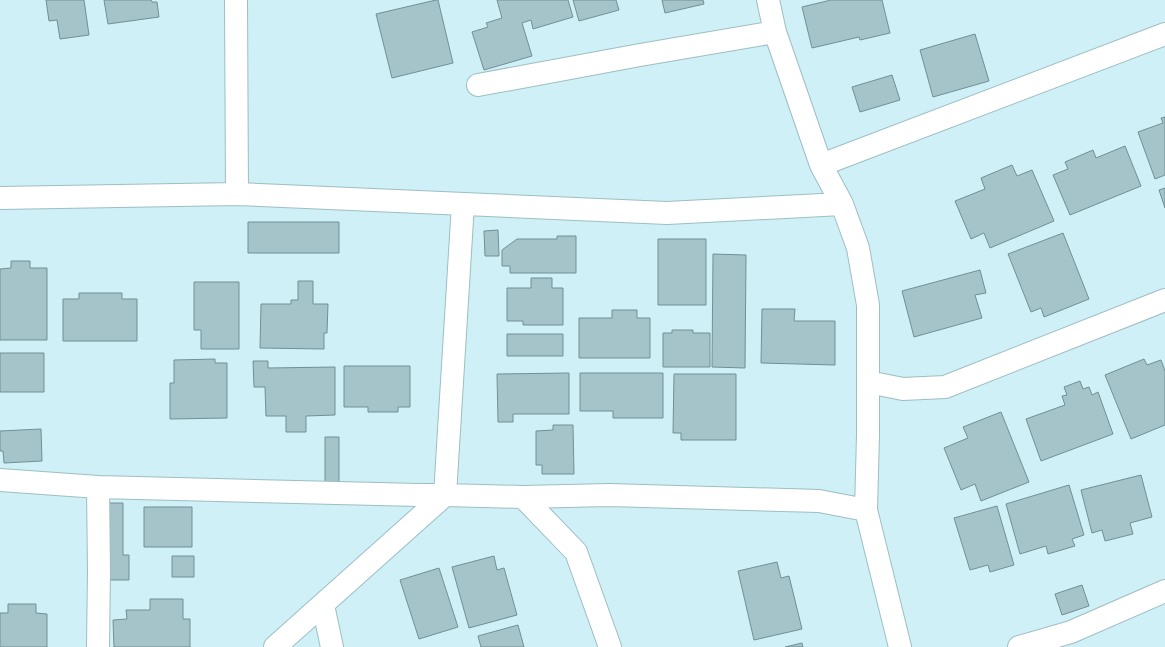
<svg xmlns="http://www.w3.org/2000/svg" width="1165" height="647" font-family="Mulish,sans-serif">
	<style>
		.building { fill: #a4c4ca; stroke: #709095 }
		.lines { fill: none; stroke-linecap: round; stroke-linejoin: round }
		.minor-casing { stroke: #9dbec3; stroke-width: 24 }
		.minor { stroke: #fff; stroke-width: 22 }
	</style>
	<rect width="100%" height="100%" fill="#cef0f6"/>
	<!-- building -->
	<path class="building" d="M 46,0 L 84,0 L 89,35 L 60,39 L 57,20 L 49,21 Z
		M 104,0 L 151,0 L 152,2 L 157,2 L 159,17 L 108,24 Z
		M 436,0 L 438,0 L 453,63 L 392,78 L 376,14 Z
		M 497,0 L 568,0 L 573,17 L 533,29 L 531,20 L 522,23 L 532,56 L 484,70 L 472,32 L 488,27 L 486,23 L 502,18 Z
		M 573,0 L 616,0 L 619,10 L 579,21 Z
		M 662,0 L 703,0 L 704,4 L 665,13 Z
		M 831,0 L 882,0 L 890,33 L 860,40 L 859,37 L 812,48 L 802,7 Z
		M 975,34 L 989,81 L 933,97 L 920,50 Z
		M 892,75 L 900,100 L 860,112 L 852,87 Z
		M 1165,117 L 1165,175 L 1155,179 L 1138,132 L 1163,123 L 1161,118 Z
		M 1125,146 L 1141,186 L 1070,215 L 1053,175 L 1068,169 L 1065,162 L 1093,150 L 1096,158 Z
		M 1012,165 L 1017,176 L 1032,170 L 1054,221 L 990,248 L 984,233 L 971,239 L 955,201 L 985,189 L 981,178 Z
		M 1165,188 L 1165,208 L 1159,190 Z
		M 248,222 L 339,222 L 339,253 L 248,253 Z
		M 498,230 L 499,256 L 485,256 L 484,231 Z
		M 1063,233 L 1089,299 L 1044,317 L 1041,308 L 1031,312 L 1008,254 Z
		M 557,236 L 576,236 L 576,273 L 510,273 L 510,266 L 502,266 L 502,250 L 517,239 L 557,239 Z
		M 658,239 L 706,239 L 706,305 L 658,305 Z
		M 713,254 L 746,255 L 745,368 L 712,367 Z
		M 11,261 L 30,261 L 30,268 L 47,268 L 47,340 L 0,340 L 0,269 L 11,268 Z
		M 980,270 L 986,293 L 975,295 L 982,318 L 914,337 L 902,291 Z
		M 531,278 L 552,278 L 552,288 L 563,288 L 563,325 L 523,325 L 523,321 L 507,321 L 507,288 L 531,288 Z
		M 298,281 L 313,281 L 313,304 L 328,304 L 327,333 L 324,333 L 324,349 L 260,348 L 261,304 L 291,304 L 291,300 L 298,300 Z
		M 194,282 L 239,282 L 239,349 L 201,349 L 201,330 L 194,330 Z
		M 79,293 L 122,293 L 122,299 L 137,299 L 137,341 L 63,341 L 63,299 L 79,299 Z
		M 762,309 L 795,309 L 794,321 L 835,321 L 835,365 L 761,363 Z
		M 612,310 L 637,310 L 637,318 L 650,318 L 650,358 L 579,358 L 579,318 L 612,318 Z
		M 672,330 L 693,330 L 693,333 L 710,333 L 710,367 L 663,367 L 663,333 L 672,333 Z
		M 507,334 L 563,334 L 563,356 L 507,356 Z
		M 0,353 L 44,353 L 44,392 L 0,392 Z
		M 215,359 L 215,363 L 227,363 L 227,418 L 170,419 L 170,383 L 174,383 L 174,360 Z
		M 1144,359 L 1147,365 L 1161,360 L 1165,371 L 1165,425 L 1131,439 L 1105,375 Z
		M 253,361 L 268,361 L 268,368 L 335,367 L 335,415 L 306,416 L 306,432 L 286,432 L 286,416 L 266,416 L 265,387 L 254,387 Z
		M 344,366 L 410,366 L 410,407 L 398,407 L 398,412 L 368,412 L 368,407 L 344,407 Z
		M 569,373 L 569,414 L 513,414 L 513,422 L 498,422 L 497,374 Z
		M 580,373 L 663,373 L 663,418 L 613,418 L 613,411 L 580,411 Z
		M 674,374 L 736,374 L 736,440 L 681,440 L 681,433 L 673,433 Z
		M 1080,381 L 1083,389 L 1089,387 L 1092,395 L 1098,392 L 1113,434 L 1041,461 L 1026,419 L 1065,405 L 1062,396 L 1067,395 L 1064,387 Z
		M 1001,412 L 1029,482 L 981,501 L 975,484 L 961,490 L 944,448 L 968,438 L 963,427 Z
		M 553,425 L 573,425 L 574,474 L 542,474 L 542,465 L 536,465 L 536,431 L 553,430 Z
		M 41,429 L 42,461 L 4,463 L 3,451 L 0,451 L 0,431 Z
		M 325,437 L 339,437 L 339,483 L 325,483 Z
		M 1141,475 L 1152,517 L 1130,523 L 1133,534 L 1105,541 L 1102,530 L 1092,533 L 1081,490 Z
		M 1069,485 L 1084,535 L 1072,539 L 1075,546 L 1048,554 L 1046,546 L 1020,554 L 1006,504 Z
		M 104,503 L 123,503 L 123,555 L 129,555 L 129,580 L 105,580 Z
		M 997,506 L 1014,565 L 990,572 L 988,565 L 970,570 L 954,518 Z
		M 144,507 L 192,507 L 192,547 L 144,547 Z
		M 172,556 L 194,556 L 194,577 L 172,577 Z
		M 494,556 L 497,570 L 504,568 L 517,615 L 469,628 L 452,567 Z
		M 777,562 L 781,578 L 789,576 L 802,629 L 754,640 L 738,571 Z
		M 439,568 L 458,627 L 419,639 L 400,580 Z
		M 1082,585 L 1089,606 L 1062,615 L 1055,594 Z
		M 150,599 L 183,599 L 183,619 L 190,619 L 190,647 L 114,647 L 113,620 L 127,619 L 126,610 L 150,610 Z
		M 8,604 L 36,604 L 36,613 L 47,614 L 47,647 L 0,647 L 0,613 L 8,613 Z
		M 518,625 L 524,647 L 481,647 L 478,636 Z
		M 802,643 L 803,647 L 785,647 Z"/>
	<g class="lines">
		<defs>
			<path id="minor" d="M 236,0 L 237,194
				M 768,0 L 775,32 L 821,165 L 842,204 L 858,248 L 868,305 L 868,435 L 866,510 L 900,647
				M 478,85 L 640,55 L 775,32
				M 821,165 L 1165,34
				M 0,198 L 237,194 L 667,213 L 842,204
				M 868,382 L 903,389 L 945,387 L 1165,300
				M 0,480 L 98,487 L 419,495 L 445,495 L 523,497 L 609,495 L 819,501 L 866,510
				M 98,487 L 99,570 L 98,647
				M 523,497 L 576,552 L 610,647
				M 323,605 L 332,647
				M 275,647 L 445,495 L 463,204
				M 1019,647 L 1071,632 L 1165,591"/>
		</defs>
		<!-- minor casing -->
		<use href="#minor" class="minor-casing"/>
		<!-- minor -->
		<use href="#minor" class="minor"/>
	</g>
</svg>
